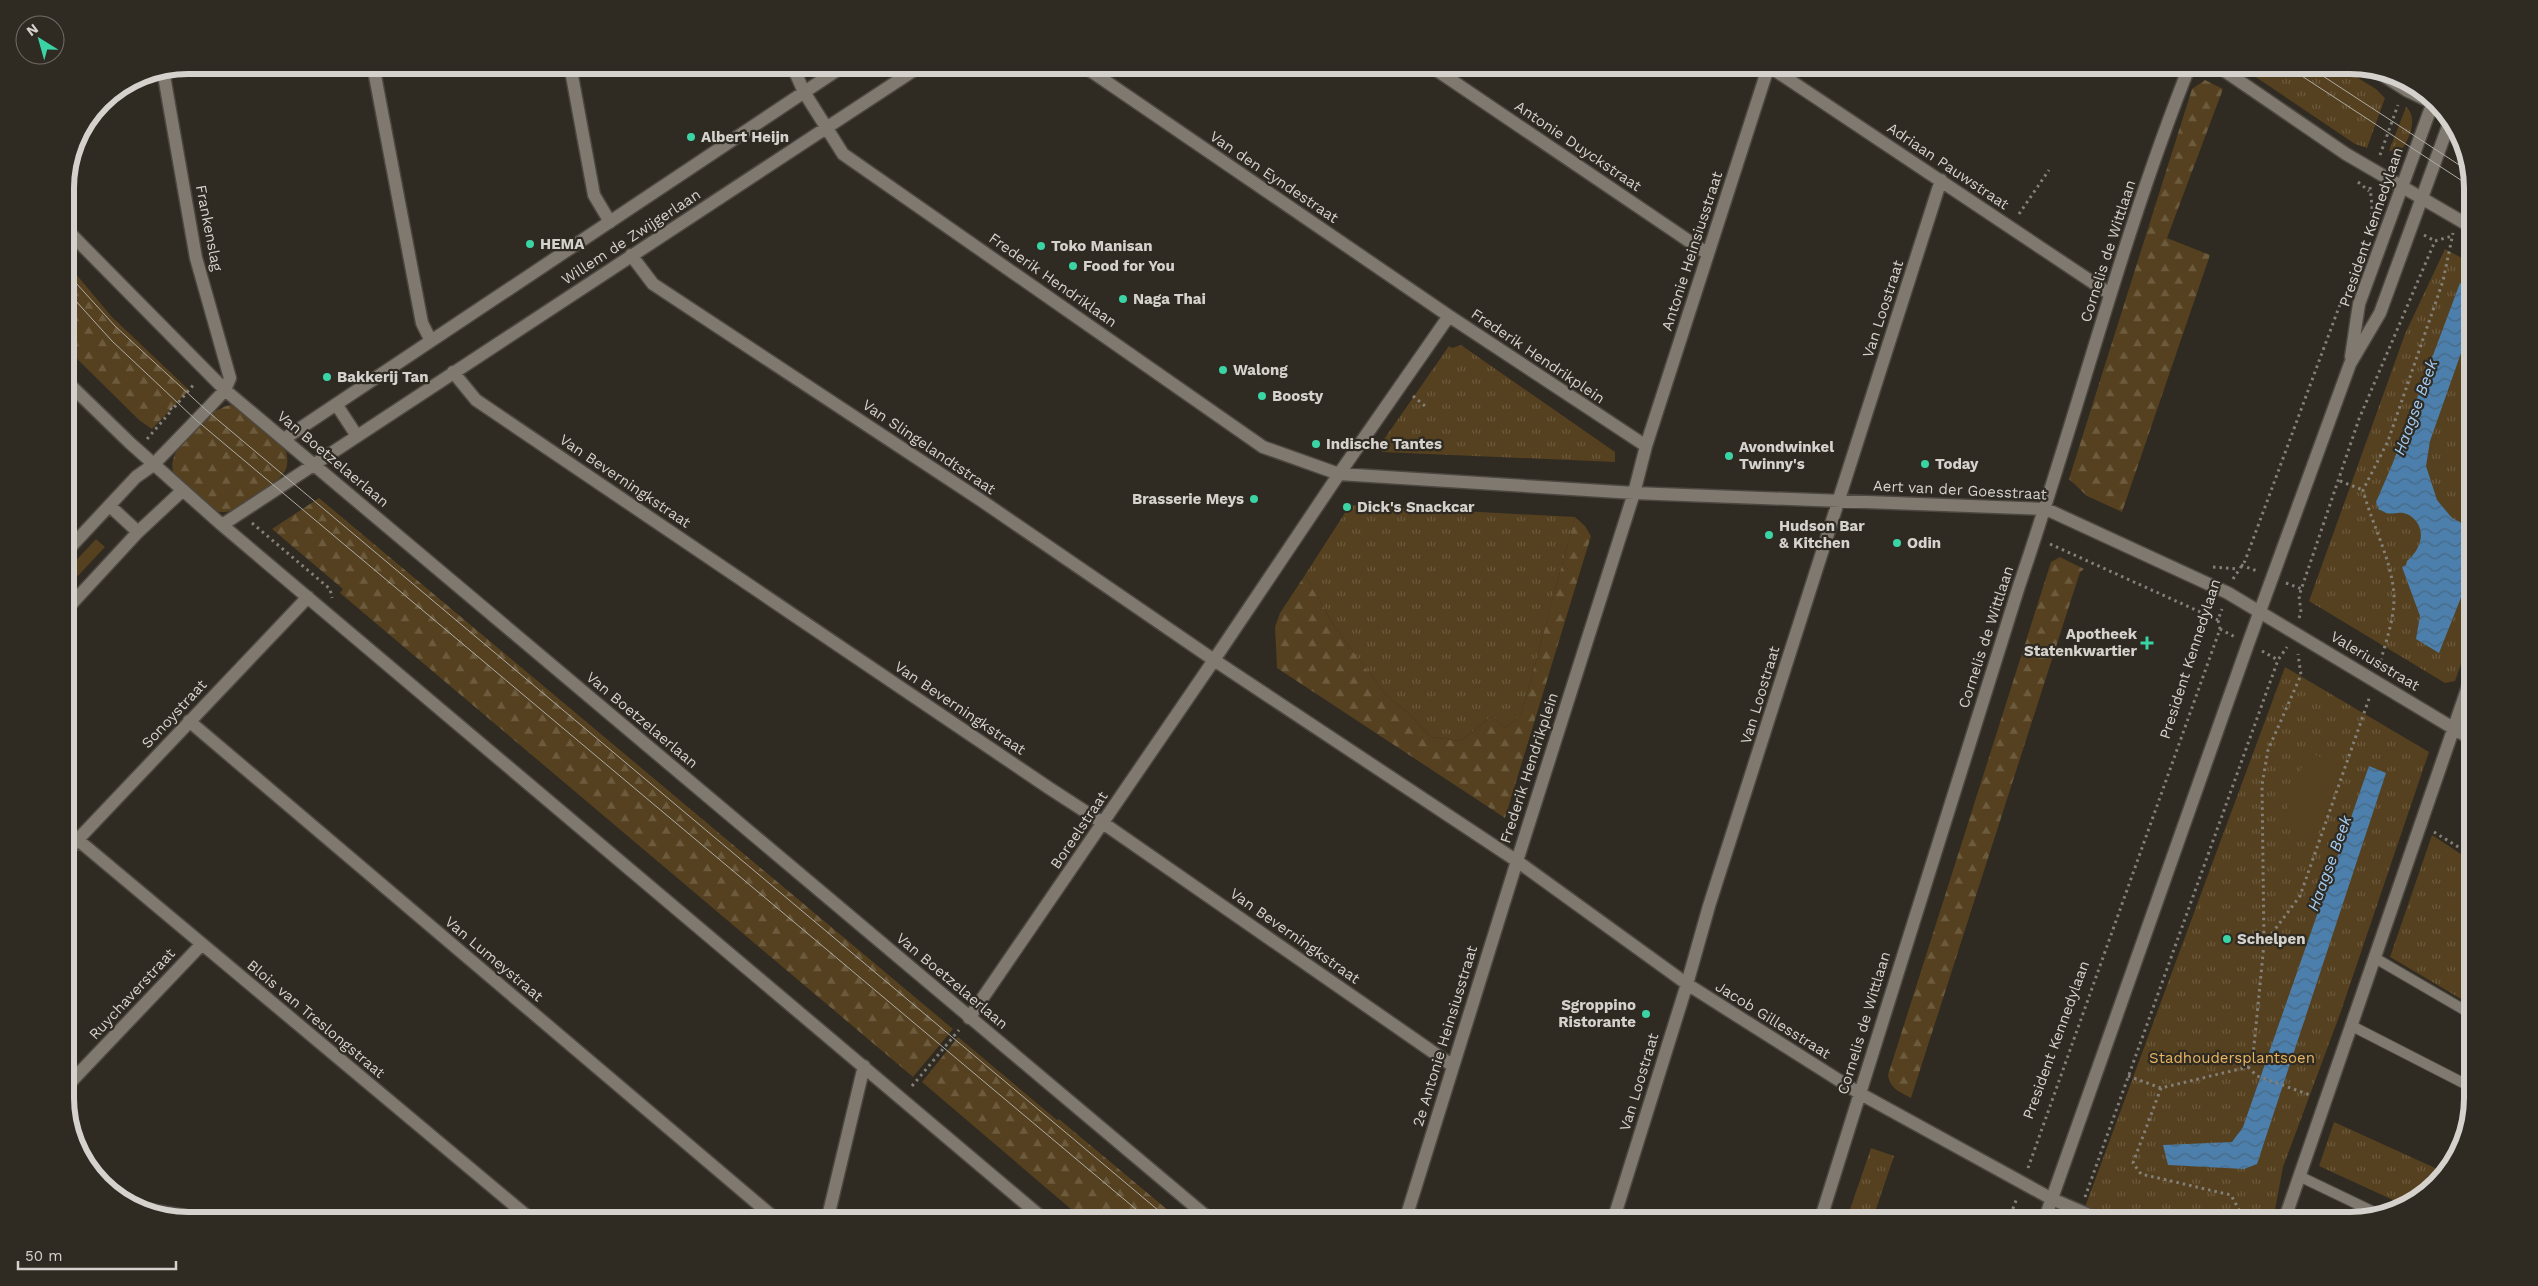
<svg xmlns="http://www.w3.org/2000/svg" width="2538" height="1286" font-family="'Work Sans',sans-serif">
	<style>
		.grass { fill: url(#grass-tufts) }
		.forest { fill: url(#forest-firs) }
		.pitch { fill: #55401f }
		.water { fill: url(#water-waves) }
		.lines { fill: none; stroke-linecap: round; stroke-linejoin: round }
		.lane-casing { stroke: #4c4841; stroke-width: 12 }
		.street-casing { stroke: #4c4841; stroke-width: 15 }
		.secondary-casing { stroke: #4c4841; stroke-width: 15 }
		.path { stroke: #848079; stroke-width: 3; stroke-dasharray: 2.5 4; stroke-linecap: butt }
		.lane { stroke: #807970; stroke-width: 10 }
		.street { stroke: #807970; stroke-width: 12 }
		.secondary { stroke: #807970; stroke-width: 12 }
		.tram { stroke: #afaca6; stroke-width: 1 }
		.poi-dot { fill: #3ad4a5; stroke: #2f2a22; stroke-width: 2 }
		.labels { text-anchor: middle; stroke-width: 4.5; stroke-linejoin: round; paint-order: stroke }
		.poi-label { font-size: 15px; font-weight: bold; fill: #d5d2cd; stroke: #2f2a22; text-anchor: start }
		.street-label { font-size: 15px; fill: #d5d2cd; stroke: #2f2a22 }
		.park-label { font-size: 15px; fill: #e9b561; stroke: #2f2a22 }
		.water-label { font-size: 16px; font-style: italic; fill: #a3cdf4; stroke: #2f2a22 }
		.rim { fill: none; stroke: #d5d2cd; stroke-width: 6 }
	</style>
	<defs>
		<pattern id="grass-tufts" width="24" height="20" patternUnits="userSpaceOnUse" patternTransform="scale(1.25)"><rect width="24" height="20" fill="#55401f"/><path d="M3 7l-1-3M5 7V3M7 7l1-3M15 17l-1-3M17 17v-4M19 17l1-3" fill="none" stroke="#6d5b3e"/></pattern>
		<pattern id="forest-firs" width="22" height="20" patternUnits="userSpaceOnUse" patternTransform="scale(1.25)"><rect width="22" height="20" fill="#55401f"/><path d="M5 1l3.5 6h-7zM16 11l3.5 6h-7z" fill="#6d5b3e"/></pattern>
		<pattern id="water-waves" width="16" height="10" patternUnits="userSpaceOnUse" patternTransform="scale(1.25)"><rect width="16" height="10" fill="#4c7fab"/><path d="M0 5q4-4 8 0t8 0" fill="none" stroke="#486985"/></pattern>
	</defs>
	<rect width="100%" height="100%" fill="#2f2a22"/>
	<!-- grass -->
	<path class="grass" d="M 2238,65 L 2337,65 L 2376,89 L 2385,98 L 2367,148 L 2355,144 Z
		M 2406,107 C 2417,115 2411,136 2404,146 C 2400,151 2394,151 2389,151 Z
		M 2445,249 L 2473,264 L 2473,630 L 2455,681 L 2445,683 L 2309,601 L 2405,334 Z
		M 1461,345 L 1615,452 L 1615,462 L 1382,452 L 1380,445 L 1449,346 L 1452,348 Z
		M 1350,505 L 1575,517 L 1521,716 L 1505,728 L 1492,716 L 1460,741 L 1431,737 L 1408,713 L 1385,694 L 1335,627 L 1305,575 Z
		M 2285,667 L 2429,752 L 2340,1014 L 2283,1167 L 2273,1221 L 2118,1221 L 2085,1207 Z
		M 2432,835 L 2473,862 L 2473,1006 L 2390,957 Z
		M 2334,1122 L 2444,1172 L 2418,1200 L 2404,1205 L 2319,1166 Z
		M 1871,1148 L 1894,1156 L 1872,1221 L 1846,1221 Z"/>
	<!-- forest -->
	<path class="forest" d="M 2205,80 L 2223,89 L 2167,238 L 2210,255 L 2122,512 L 2087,496 L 2069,479 L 2192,89 Z
		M 65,261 L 112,317 L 189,390 L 152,429 L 139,420 L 65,347 Z
		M 231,405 L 238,407 L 285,448 C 288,457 289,466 283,474 C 278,482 242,507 233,510 C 226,513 220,512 214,511 C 203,502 180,485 174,474 C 163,451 211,407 231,405 Z
		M 319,498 L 953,1029 L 913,1077 L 340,593 L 343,589 L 272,529 Z
		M 1575,517 L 1585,526 L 1591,536 L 1505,818 L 1277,668 L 1275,627 L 1280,613 L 1305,575 L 1335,627 L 1385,694 L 1408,713 L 1431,737 L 1460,741 L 1492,716 L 1505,728 L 1521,716 Z
		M 2060,557 L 2084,569 L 2080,572 L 1911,1098 C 1900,1092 1890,1089 1888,1075 L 2051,562 Z
		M 958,1037 L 1057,1120 L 1059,1119 L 1181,1221 L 1085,1221 L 922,1082 Z"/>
	<!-- pitch -->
	<path class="pitch" d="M 96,539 L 105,547 L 78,576 L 69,568 Z
		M 2307,752 L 2343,765 L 2316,840 L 2281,827 Z"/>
	<!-- water -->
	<path class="water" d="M 2460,283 L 2473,291 L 2473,319 L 2430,441 L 2426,466 L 2437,500 L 2452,518 L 2460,522 L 2467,532 L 2469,545 L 2469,570 L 2464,590 L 2439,653 L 2416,639 L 2420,616 L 2402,567 L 2406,565 L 2407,561 C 2422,549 2428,527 2409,515 C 2400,510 2394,515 2386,513 C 2384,512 2382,510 2379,510 L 2376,502 L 2392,465 Z
		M 2369,766 L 2386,773 L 2257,1164 L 2244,1169 L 2168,1165 L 2163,1145 L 2232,1142 L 2243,1127 Z"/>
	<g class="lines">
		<defs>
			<path id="lane" d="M 2375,958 L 2473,1015
				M 2352,1026 L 2473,1088
				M 2301,1177 L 2376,1213"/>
			<path id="street" d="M 373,65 L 422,323 L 431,341
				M 570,65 L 594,195 L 610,222
				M 792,65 L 804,92 L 843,154 L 1263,447 L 1339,474 L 1634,493 L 2046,509 L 2228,593 L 2473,740
				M 1082,65 L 1449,316 L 1646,446
				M 1429,65 L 1708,254
				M 1767,65 L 2110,294
				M 65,228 L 225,390 L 1212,1221
				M 631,255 L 653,284 L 982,501 L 1214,660 L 969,1018
				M 1449,316 L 1339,474 L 1214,660 L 1517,861 L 1634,493 L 1646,446 L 1769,65
				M 453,372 L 476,400 L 1049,788 L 1103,823 L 1453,1066
				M 65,380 L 130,443 L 222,525 L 1046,1221
				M 336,404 L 357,436
				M 284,439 L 845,65
				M 110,506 L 138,532
				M 222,525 L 922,65
				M 65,553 L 136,477 L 153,465 L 210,406 L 225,390 L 230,378 L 196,258 L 163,70
				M 65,611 L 138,532 L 183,490
				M 189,721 L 778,1221
				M 78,840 L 533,1221
				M 65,853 L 308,597
				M 65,1088 L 201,945
				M 132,1207 L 215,1221
				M 827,1221 L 864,1066
				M 1405,1221 L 1517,861 L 1687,984 L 1859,1093 L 2052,1199 L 2103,1221
				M 1613,1221 L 1687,984 L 1709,906 L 1941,180
				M 1820,1221 L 2019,586 C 2078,413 2122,235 2190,65
				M 2284,1221 L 2473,672"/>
			<path id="secondary" d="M 2216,65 L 2346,154 L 2473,228
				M 2376,71 L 2406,90 L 2435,104
				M 2351,357 L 2359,304 L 2433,102
				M 2044,1221 L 2248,644 L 2350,364 L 2380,313 L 2451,118"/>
		</defs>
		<!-- lane casing -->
		<use href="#lane" class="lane-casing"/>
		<!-- street casing -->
		<use href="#street" class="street-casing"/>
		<!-- secondary casing -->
		<use href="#secondary" class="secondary-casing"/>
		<!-- path -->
		<path class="path" d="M 2380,155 L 2398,105
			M 2358,182 L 2369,191
			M 2370,187 L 2372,206 L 2371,221
			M 2465,204 L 2473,185
			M 2019,214 L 2049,170
			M 2424,235 L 2435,241
			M 2435,241 L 2452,236
			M 1413,396 L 1425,406
			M 170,408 L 172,410 L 195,383
			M 147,439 L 172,410
			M 2340,481 L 2363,490
			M 252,523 L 330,589 L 332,598
			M 2050,544 L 2218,620
			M 2241,565 L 2257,571
			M 2213,567 L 2237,569
			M 2233,579 L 2245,561 L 2342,299
			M 2286,583 L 2302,589
			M 2299,618 L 2301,612 L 2299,596 L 2359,419 L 2435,241
			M 2220,629 L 2235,637
			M 2262,651 L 2278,660
			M 2379,667 C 2385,643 2395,619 2394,594 C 2391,558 2372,525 2363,490 L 2388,441 L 2443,281 L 2453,233
			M 2434,832 L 2473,856
			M 2264,944 L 2300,896 L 2370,696
			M 2248,1067 L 2257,1076 L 2310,1095
			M 2128,1076 L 2161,1088 L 2248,1067 L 2253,1056 L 2264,944 L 2262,785 L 2268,750 L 2301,675 L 2298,654
			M 912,1086 L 959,1030
			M 2161,1088 L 2133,1163 L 2141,1174 L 2231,1195 L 2245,1221
			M 2028,1168 L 2220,629 L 2218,620 L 2222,609
			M 2085,1197 L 2278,660 L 2287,647
			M 2008,1221 L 2017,1198"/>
		<!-- lane -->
		<use href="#lane" class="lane"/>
		<!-- street -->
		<use href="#street" class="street"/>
		<!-- secondary -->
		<use href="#secondary" class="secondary"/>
		<!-- tram -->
		<path class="tram" d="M 2285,65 L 2473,188
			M 2306,65 L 2470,172
			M 65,271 L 115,326 L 206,410 L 1171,1221
			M 65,289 L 112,341 L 196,420 L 1150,1221"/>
	</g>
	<!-- markers -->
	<g class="poi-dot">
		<circle cx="691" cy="137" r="5"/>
		<circle cx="530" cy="244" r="5"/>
		<circle cx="1041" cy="246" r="5"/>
		<circle cx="1073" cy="266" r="5"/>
		<circle cx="1123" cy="299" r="5"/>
		<circle cx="1223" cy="370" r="5"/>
		<circle cx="327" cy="377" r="5"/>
		<circle cx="1262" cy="396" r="5"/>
		<circle cx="1316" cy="444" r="5"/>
		<circle cx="1729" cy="456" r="5"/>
		<circle cx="1925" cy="464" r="5"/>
		<circle cx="1254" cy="499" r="5"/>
		<circle cx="1347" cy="507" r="5"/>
		<circle cx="1769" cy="535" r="5"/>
		<circle cx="1897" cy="543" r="5"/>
		<path d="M2144.5 635.5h5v5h5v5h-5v5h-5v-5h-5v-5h5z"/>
		<circle cx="2227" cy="939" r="5"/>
		<circle cx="1646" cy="1014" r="5"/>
	</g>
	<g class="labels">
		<!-- poi labels -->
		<g class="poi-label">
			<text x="701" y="142">Albert Heijn</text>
			<text x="540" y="249">HEMA</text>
			<text x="1051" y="251">Toko Manisan</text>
			<text x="1083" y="271">Food for You</text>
			<text x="1133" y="304">Naga Thai</text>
			<text x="1233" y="375">Walong</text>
			<text x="337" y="382">Bakkerij Tan</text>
			<text x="1272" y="401">Boosty</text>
			<text x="1326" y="449">Indische Tantes</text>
			<text x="1739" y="452">Avondwinkel<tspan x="1739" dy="17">Twinny's</tspan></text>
			<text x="1935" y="469">Today</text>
			<text x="1244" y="504" text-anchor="end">Brasserie Meys</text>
			<text x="1357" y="512">Dick's Snackcar</text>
			<text x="1779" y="531">Hudson Bar<tspan x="1779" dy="17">&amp; Kitchen</tspan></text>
			<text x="1907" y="548">Odin</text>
			<text x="2137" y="639" text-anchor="end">Apotheek<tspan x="2137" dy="17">Statenkwartier</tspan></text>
			<text x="2237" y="944">Schelpen</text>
			<text x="1636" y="1010" text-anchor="end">Sgroppino<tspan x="1636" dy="17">Ristorante</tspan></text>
		</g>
		<!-- street labels -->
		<g class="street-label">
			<text transform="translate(1578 146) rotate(34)" y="5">Antonie Duyckstraat</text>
			<text transform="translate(1948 166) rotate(34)" y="5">Adriaan Pauwstraat</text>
			<text transform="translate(1274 177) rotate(34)" y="5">Van den Eyndestraat</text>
			<text transform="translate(2371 227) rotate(-71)" y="5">President Kennedylaan</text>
			<text transform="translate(209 228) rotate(79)" y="5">Frankenslag</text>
			<text transform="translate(631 237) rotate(-33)" y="5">Willem de Zwijgerlaan</text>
			<text transform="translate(1692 251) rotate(-72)" y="5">Antonie Heinsiusstraat</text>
			<text transform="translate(2108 251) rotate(-72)" y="5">Cornelis de Wittlaan</text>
			<text transform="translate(1053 280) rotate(35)" y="5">Frederik Hendriklaan</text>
			<text transform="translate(1883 309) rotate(-72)" y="5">Van Loostraat</text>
			<text transform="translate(1538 356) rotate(34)" y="5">Frederik Hendrikplein</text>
			<text transform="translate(929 447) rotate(34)" y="5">Van Slingelandtstraat</text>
			<text transform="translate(333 459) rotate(40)" y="5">Van Boetzelaerlaan</text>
			<text transform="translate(625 481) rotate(34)" y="5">Van Beverningkstraat</text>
			<text transform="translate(1960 490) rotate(3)" y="5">Aert van der Goesstraat</text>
			<text transform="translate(1986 637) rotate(-72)" y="5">Cornelis de Wittlaan</text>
			<text transform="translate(2190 659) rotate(-72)" y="5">President Kennedylaan</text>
			<text transform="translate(2375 661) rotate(31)" y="5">Valeriusstraat</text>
			<text transform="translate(1760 695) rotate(-73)" y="5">Van Loostraat</text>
			<text transform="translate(960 708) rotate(34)" y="5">Van Beverningkstraat</text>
			<text transform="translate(174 714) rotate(-47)" y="5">Sonoystraat</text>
			<text transform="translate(642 720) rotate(40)" y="5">Van Boetzelaerlaan</text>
			<text transform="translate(1529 768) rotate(-72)" y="5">Frederik Hendrikplein</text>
			<text transform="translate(1079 830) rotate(-56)" y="5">Boreelstraat</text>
			<text transform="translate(1295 936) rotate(35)" y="5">Van Beverningkstraat</text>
			<text transform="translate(494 959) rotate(40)" y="5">Van Lumeystraat</text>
			<text transform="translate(952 981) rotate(40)" y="5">Van Boetzelaerlaan</text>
			<text transform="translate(132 994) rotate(-47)" y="5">Ruychaverstraat</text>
			<text transform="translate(316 1019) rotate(40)" y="5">Blois van Treslongstraat</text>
			<text transform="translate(1773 1020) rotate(32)" y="5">Jacob Gillesstraat</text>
			<text transform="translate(1864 1023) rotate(-73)" y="5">Cornelis de Wittlaan</text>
			<text transform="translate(1445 1036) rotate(-73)" y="5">2e Antonie Heinsiusstraat</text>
			<text transform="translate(2056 1040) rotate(-70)" y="5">President Kennedylaan</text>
			<text transform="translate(1639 1082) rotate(-73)" y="5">Van Loostraat</text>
		</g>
		<!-- park labels -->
		<g class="park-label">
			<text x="2232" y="1063">Stadhoudersplantsoen</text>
		</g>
		<!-- water labels -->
		<g class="water-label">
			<text transform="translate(2415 407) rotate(-70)" y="6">Haagse Beek</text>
			<text transform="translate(2329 863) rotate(-70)" y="6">Haagse Beek</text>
		</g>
	</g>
	<!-- crop -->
	<path d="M0 0H2538V1286H0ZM188 74H2350A114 114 0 0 1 2464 188V1098A114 114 0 0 1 2350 1212H188A114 114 0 0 1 74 1098V188A114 114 0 0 1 188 74Z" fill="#2f2a22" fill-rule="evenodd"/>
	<path class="rim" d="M188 74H2350A114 114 0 0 1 2464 188V1098A114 114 0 0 1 2350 1212H188A114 114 0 0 1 74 1098V188A114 114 0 0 1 188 74Z"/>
	<!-- north arrow -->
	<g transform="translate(40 40) rotate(323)"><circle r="24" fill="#2f2a22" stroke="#716d66"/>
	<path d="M0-4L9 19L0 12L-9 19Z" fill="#3ad4a5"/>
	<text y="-8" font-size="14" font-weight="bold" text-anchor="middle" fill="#d5d2cd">N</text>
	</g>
	<!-- scale -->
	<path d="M18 1261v8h158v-8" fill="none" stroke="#d5d2cd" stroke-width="2.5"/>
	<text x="25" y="1261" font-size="15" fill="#d5d2cd" stroke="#2f2a22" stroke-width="4" paint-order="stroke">50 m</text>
</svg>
